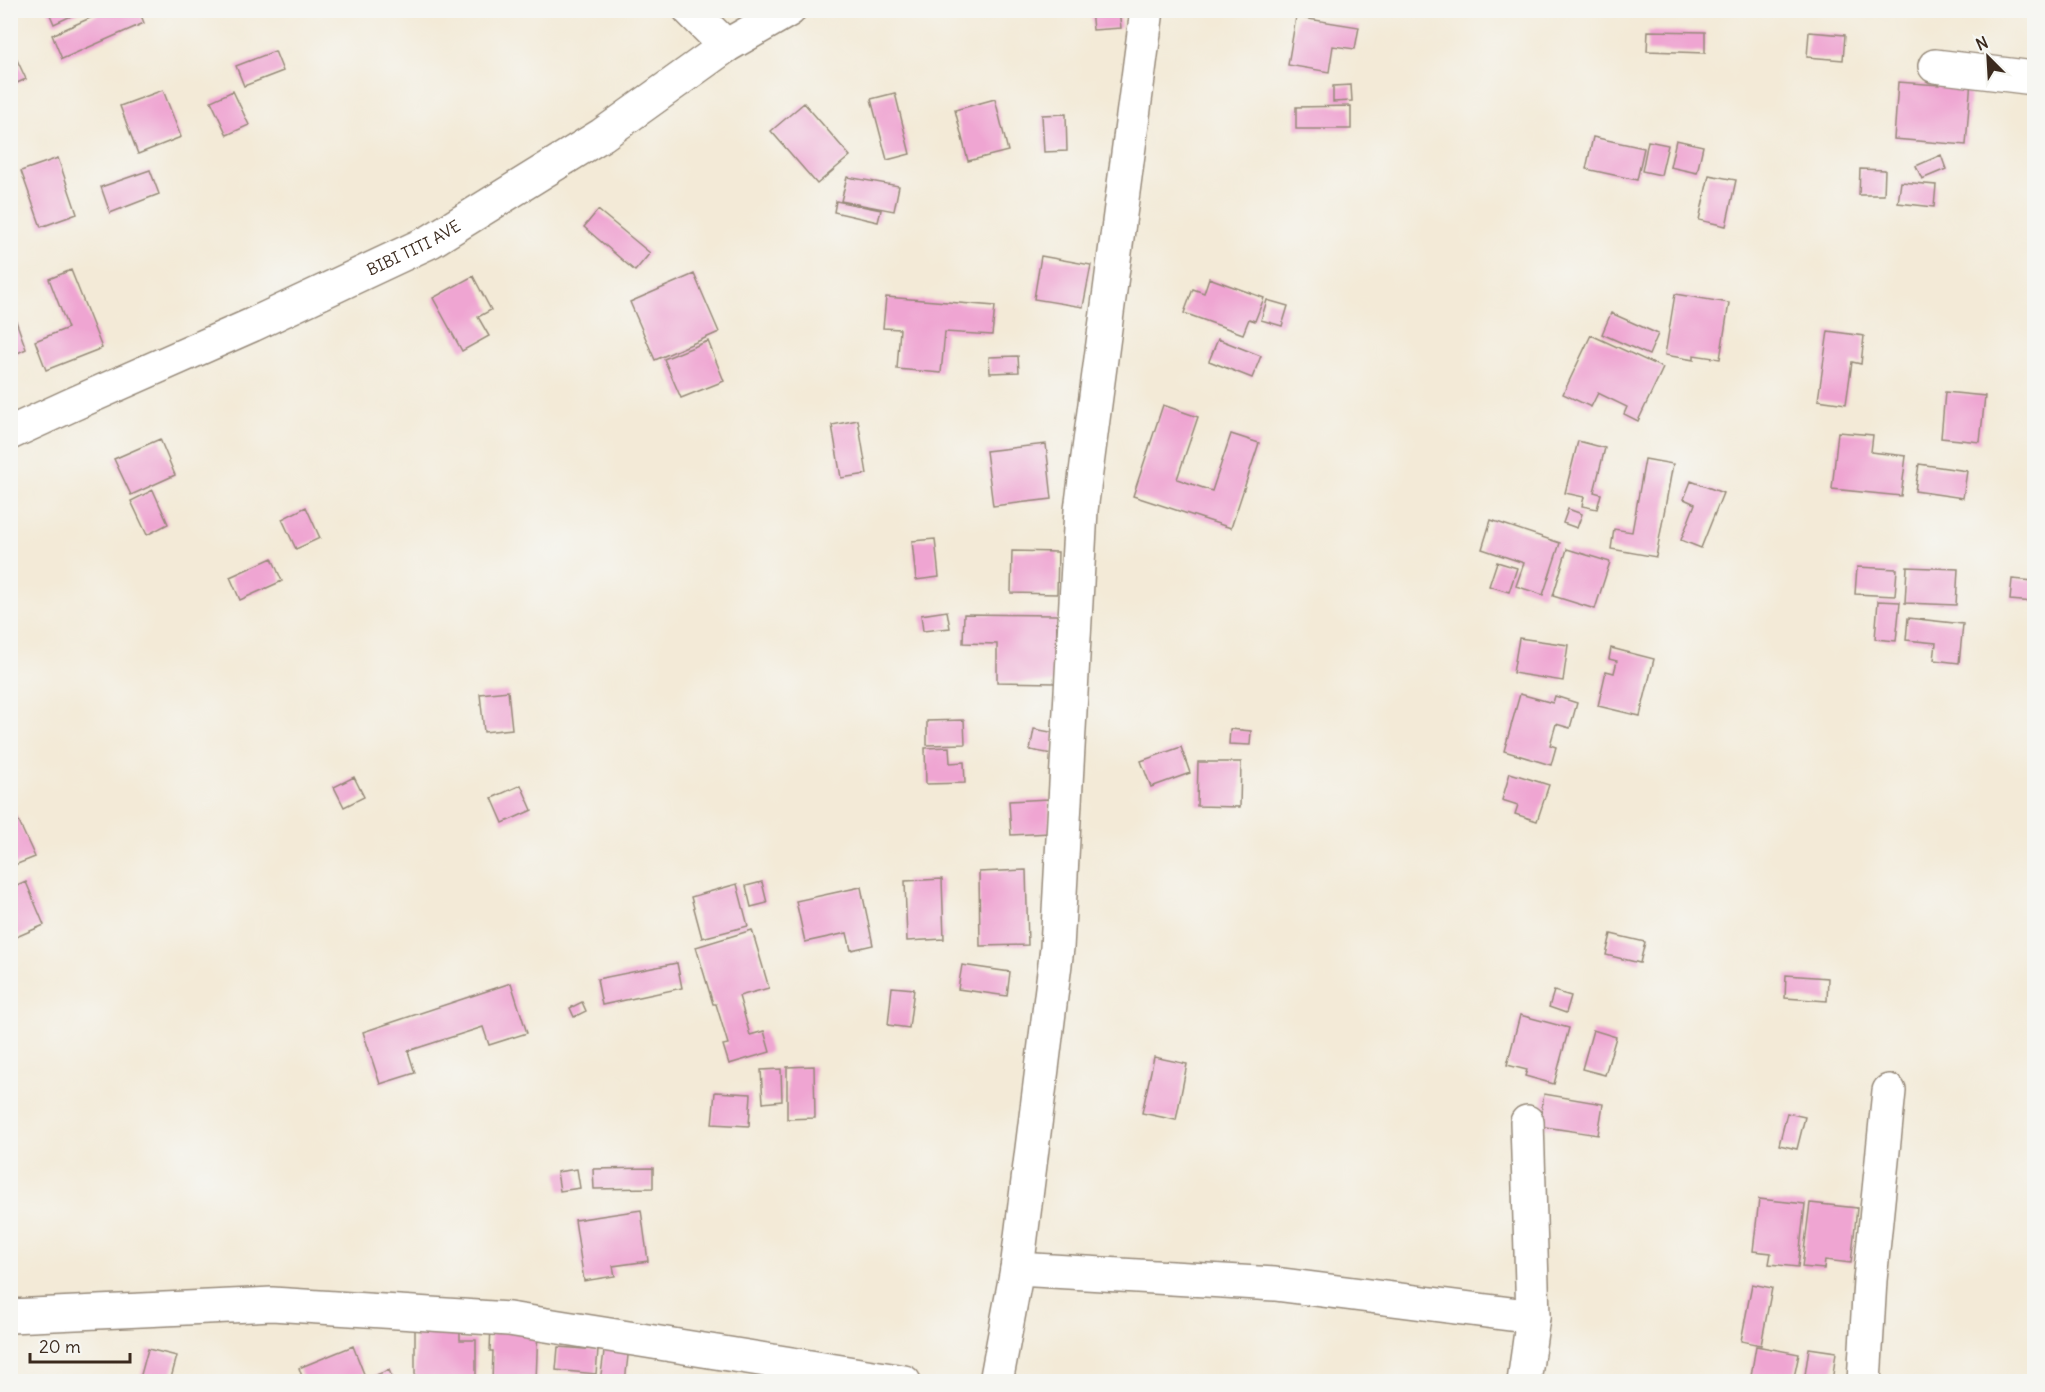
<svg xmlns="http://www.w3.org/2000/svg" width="2045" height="1392" font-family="Delius,sans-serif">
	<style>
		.building { fill: #efa5d2 }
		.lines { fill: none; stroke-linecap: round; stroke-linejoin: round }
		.minor-casing { stroke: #978a7a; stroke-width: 36 }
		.minor { stroke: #fff; stroke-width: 33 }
		.labels { text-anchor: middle; stroke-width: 4.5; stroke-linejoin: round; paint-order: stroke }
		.street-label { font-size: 16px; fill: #3b2a1e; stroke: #f6f6f2 }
	</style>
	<rect width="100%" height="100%" fill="#f6f6f2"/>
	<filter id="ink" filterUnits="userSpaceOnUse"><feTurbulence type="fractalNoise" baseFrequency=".0167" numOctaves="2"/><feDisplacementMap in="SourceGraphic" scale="12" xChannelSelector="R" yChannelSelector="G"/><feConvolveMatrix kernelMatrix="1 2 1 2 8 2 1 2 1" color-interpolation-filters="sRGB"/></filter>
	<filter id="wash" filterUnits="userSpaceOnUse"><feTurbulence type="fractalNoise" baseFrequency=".008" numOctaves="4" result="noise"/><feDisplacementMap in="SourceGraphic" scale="24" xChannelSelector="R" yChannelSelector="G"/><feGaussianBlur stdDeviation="1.35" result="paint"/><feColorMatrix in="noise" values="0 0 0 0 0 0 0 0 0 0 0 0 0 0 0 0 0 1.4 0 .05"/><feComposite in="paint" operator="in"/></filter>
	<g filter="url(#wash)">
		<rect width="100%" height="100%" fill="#f3ead7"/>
		<g id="blocks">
			<!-- building -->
			<path class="building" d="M 48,10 L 84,10 L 54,24 Z
				M 108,10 L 139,10 L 144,23 L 62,59 L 52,35 Z
				M 1091,10 L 1119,10 L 1121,28 L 1093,30 Z
				M 1587,10 L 1610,10 L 1608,16 Z
				M 1296,17 L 1359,27 L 1355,49 L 1333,46 L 1329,72 L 1288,65 Z
				M 1648,31 L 1705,32 L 1705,53 L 1647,51 Z
				M 1809,32 L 1845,35 L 1843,60 L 1807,57 Z
				M 10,45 L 26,79 L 10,86 Z
				M 275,51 L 283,71 L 244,86 L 236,66 Z
				M 1940,77 L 1971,79 L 1966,145 L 1894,139 L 1898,82 L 1939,85 Z
				M 1351,85 L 1352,101 L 1333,102 L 1333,86 Z
				M 163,90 L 181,137 L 138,154 L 120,106 Z
				M 233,91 L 249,125 L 227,135 L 211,101 Z
				M 895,93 L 910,154 L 887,160 L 871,99 Z
				M 995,99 L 1008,151 L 968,161 L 955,110 Z
				M 804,103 L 850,156 L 817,184 L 771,131 Z
				M 1351,106 L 1351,129 L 1296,129 L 1296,107 Z
				M 1066,114 L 1067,151 L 1044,152 L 1042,115 Z
				M 1593,137 L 1644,148 L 1637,180 L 1586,169 Z
				M 1676,140 L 1703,146 L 1697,173 L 1670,167 Z
				M 1648,141 L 1668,145 L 1661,175 L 1642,171 Z
				M 1941,155 L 1946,169 L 1922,179 L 1916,166 Z
				M 58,158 L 77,214 L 41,227 L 21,171 Z
				M 1860,169 L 1885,170 L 1884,195 L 1859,195 Z
				M 150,170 L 159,194 L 110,213 L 101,187 Z
				M 1709,175 L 1736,180 L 1726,226 L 1699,220 Z
				M 847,177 L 899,186 L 894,211 L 841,201 Z
				M 1901,182 L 1936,185 L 1934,207 L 1898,203 Z
				M 836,201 L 881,210 L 878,222 L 834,212 Z
				M 598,210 L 650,253 L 635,271 L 584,227 Z
				M 1041,256 L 1091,265 L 1083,307 L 1034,299 Z
				M 71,270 L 102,348 L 46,370 L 35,341 L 68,328 L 49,279 Z
				M 694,274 L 719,332 L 655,360 L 630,302 Z
				M 473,276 L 491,310 L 478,317 L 489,336 L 462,351 L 433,298 Z
				M 1209,278 L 1264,298 L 1255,321 L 1249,319 L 1243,334 L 1184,313 L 1193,289 L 1204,293 Z
				M 1675,294 L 1729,303 L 1720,359 L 1694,355 L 1694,360 L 1665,355 Z
				M 886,297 L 995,306 L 992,335 L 945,332 L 941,373 L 897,369 L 900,329 L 883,328 Z
				M 1267,300 L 1288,306 L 1282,326 L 1261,320 Z
				M 11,307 L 26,349 L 13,355 L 17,363 L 10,366 Z
				M 1611,313 L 1658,334 L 1649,355 L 1602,334 Z
				M 1828,331 L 1864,336 L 1861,364 L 1852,362 L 1846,404 L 1818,400 Z
				M 1591,335 L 1663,368 L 1638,421 L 1624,414 L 1627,407 L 1598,393 L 1591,407 L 1563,394 Z
				M 1218,339 L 1261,356 L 1252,378 L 1209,361 Z
				M 708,341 L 724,381 L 681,398 L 664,359 Z
				M 1018,356 L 1019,372 L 990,373 L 989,357 Z
				M 1945,392 L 1985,396 L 1980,442 L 1941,438 Z
				M 1163,405 L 1198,417 L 1177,479 L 1212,491 L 1231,434 L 1259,443 L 1231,528 L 1133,496 Z
				M 858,420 L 867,474 L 841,478 L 832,425 Z
				M 1838,432 L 1873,435 L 1871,452 L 1906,456 L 1901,496 L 1832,489 Z
				M 160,439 L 175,475 L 131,495 L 114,459 Z
				M 1578,441 L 1605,448 L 1594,492 L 1601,494 L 1597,509 L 1582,506 L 1584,497 L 1565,493 Z
				M 1046,444 L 1052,499 L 993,506 L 986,451 Z
				M 1645,459 L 1673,464 L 1656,557 L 1611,549 L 1614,529 L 1632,532 Z
				M 1919,464 L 1967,471 L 1963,498 L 1915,491 Z
				M 1691,481 L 1723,493 L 1701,548 L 1681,540 L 1695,504 L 1684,499 Z
				M 153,490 L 168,524 L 147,535 L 131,501 Z
				M 306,507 L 320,538 L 296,549 L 282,519 Z
				M 1568,509 L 1582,514 L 1577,528 L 1563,523 Z
				M 1491,520 L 1560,543 L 1543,595 L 1516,586 L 1524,563 L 1482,549 Z
				M 935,539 L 939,577 L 916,580 L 912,541 Z
				M 1567,549 L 1610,562 L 1595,609 L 1553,596 Z
				M 1012,551 L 1058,552 L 1057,594 L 1011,593 Z
				M 272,558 L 282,581 L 240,600 L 230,577 Z
				M 1497,562 L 1517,568 L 1509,592 L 1489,586 Z
				M 1857,567 L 1897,569 L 1895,596 L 1855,594 Z
				M 1907,567 L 1958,569 L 1956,605 L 1905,603 Z
				M 2012,579 L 2034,581 L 2034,602 L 2010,600 Z
				M 1878,601 L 1900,602 L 1896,641 L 1875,639 Z
				M 947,611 L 950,628 L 923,631 L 921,615 Z
				M 964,614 L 1057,615 L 1056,683 L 997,682 L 997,644 L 963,643 Z
				M 1908,618 L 1963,624 L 1959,663 L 1934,660 L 1936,643 L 1906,640 Z
				M 1519,638 L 1568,645 L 1563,681 L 1513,673 Z
				M 1611,648 L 1654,659 L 1640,716 L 1598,706 L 1606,671 L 1614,673 L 1617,661 L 1609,659 Z
				M 508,691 L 512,729 L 484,732 L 480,694 Z
				M 1520,694 L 1553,703 L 1555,696 L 1577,703 L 1570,728 L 1556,724 L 1550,745 L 1556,747 L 1551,765 L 1504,751 Z
				M 964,720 L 965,744 L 927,745 L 927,721 Z
				M 1034,729 L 1056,733 L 1052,754 L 1030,750 Z
				M 1230,729 L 1251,731 L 1250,745 L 1229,744 Z
				M 949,747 L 950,763 L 964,762 L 965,783 L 926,784 L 925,748 Z
				M 1181,747 L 1190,773 L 1151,787 L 1141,761 Z
				M 1198,762 L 1241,762 L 1240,807 L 1197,806 Z
				M 1510,773 L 1549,785 L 1537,821 L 1515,814 L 1518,805 L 1502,800 Z
				M 354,777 L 364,797 L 344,807 L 334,787 Z
				M 521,785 L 532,810 L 503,823 L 492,798 Z
				M 1049,799 L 1050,833 L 1011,835 L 1009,801 Z
				M 13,809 L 35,857 L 10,867 L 10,810 Z
				M 1026,870 L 1028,945 L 980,946 L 979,872 Z
				M 942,879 L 944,939 L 907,941 L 905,881 Z
				M 26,882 L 44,925 L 14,938 L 10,930 L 10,889 Z
				M 762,882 L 767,903 L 751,907 L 746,886 Z
				M 737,884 L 748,926 L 702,938 L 691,897 Z
				M 861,887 L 873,945 L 851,950 L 847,933 L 805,942 L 796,901 Z
				M 752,930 L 769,988 L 739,996 L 750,1035 L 764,1031 L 770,1052 L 729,1064 L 723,1045 L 728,1044 L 716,1004 L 713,1004 L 696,947 Z
				M 1611,934 L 1645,942 L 1640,963 L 1606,955 Z
				M 677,963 L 682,988 L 602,1005 L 597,979 Z
				M 962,965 L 1010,972 L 1007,996 L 958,989 Z
				M 1786,975 L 1828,978 L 1827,1001 L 1785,998 Z
				M 511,983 L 527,1033 L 489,1045 L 483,1027 L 408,1051 L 415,1073 L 380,1084 L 363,1032 Z
				M 892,987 L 914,989 L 909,1028 L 888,1025 Z
				M 1554,991 L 1571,996 L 1566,1013 L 1549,1007 Z
				M 582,1002 L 586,1011 L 574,1017 L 570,1008 Z
				M 1520,1015 L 1569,1028 L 1554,1084 L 1525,1076 L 1527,1070 L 1507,1065 Z
				M 1593,1030 L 1616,1037 L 1605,1075 L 1582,1069 Z
				M 1154,1057 L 1187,1064 L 1176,1120 L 1142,1113 Z
				M 814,1066 L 815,1118 L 787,1119 L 787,1067 Z
				M 781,1069 L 782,1101 L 763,1103 L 761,1070 Z
				M 715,1092 L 751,1094 L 749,1126 L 712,1124 Z
				M 1544,1094 L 1603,1104 L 1598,1135 L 1539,1126 Z
				M 1787,1113 L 1805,1117 L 1797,1149 L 1779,1145 Z
				M 653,1168 L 653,1188 L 594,1189 L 593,1169 Z
				M 577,1169 L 580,1188 L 560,1191 L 557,1172 Z
				M 1759,1199 L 1805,1204 L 1798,1267 L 1769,1264 L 1771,1253 L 1753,1251 Z
				M 1810,1203 L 1857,1208 L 1851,1263 L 1825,1260 L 1824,1269 L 1802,1267 Z
				M 641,1210 L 648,1261 L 613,1266 L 615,1276 L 584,1281 L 575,1220 Z
				M 1752,1284 L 1772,1288 L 1761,1345 L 1741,1341 Z
				M 491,1324 L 538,1326 L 536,1382 L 492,1382 L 493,1351 L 490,1351 Z
				M 415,1328 L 460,1328 L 460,1340 L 476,1340 L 476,1379 L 469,1379 L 469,1382 L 415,1382 Z
				M 605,1344 L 629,1347 L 625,1382 L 600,1382 Z
				M 353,1346 L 366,1379 L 389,1370 L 394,1382 L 304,1382 L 299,1368 Z
				M 1756,1346 L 1799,1354 L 1793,1382 L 1750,1382 Z
				M 558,1347 L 598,1350 L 596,1374 L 556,1370 Z
				M 1809,1348 L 1836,1352 L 1832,1382 L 1804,1382 Z
				M 148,1349 L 177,1356 L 170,1382 L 139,1382 Z"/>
		</g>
	</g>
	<g filter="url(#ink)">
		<use href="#blocks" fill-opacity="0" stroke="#978a7a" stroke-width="1.5"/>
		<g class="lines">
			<defs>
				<g id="minor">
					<path d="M 690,10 L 726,46"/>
					<path d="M 1935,66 L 2034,78"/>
					<path id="s1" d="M 10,433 L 71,405 L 252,325 L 431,241 L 602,135 L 726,46 L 789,10"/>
					<path d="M 1017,1269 L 1275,1284 L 1533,1317"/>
					<path d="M 10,1316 L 272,1304 L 509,1319 L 904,1382"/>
					<path d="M 996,1382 L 1017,1269 L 1057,948 L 1081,510 L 1147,10"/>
					<path d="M 1524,1382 L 1533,1317 L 1527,1122"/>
					<path d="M 1864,1382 L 1870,1280 L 1889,1091"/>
				</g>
			</defs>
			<!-- minor casing -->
			<use href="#minor" class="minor-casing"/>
			<!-- minor -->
			<use href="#minor" class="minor"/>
		</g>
	</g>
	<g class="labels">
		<!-- street labels -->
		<g class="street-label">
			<text dy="6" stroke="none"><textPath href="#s1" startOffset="444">BIBI TITI AVE</textPath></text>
		</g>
	</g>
	<!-- margin -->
	<rect width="2045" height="1392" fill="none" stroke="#f6f6f2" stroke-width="36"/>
	<!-- north arrow -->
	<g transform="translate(1988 57) rotate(336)" stroke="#f6f6f2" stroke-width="4.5" paint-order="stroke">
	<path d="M0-4.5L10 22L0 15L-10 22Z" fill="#3b2a1e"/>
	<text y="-9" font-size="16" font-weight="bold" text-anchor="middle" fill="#3b2a1e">N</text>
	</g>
	<!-- scale -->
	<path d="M30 1353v9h100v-9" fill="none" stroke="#3b2a1e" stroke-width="3"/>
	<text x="39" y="1353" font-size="18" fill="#3b2a1e" stroke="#f6f6f2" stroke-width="4.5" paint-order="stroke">20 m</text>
</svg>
